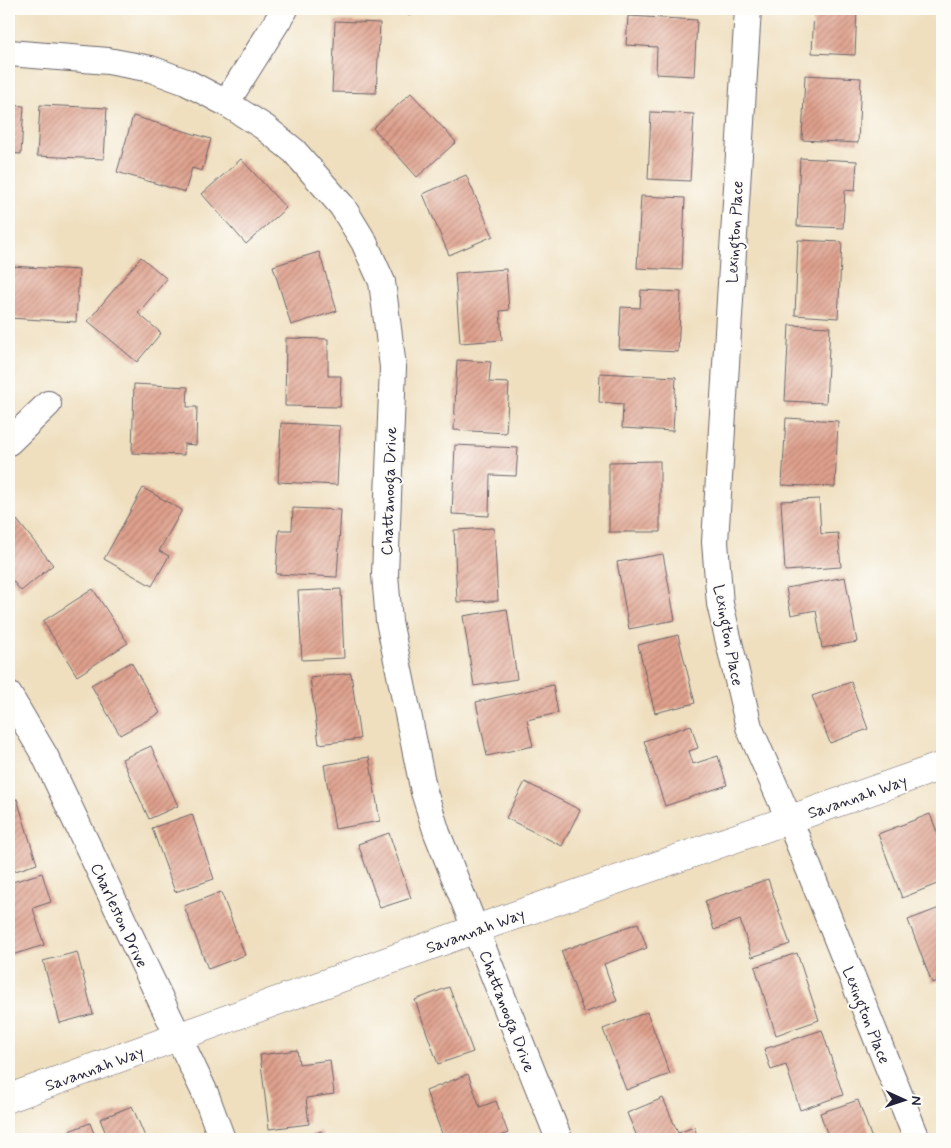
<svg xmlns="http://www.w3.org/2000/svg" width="951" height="1148" font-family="Mynerve,sans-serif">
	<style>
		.building { fill: url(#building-hatch) }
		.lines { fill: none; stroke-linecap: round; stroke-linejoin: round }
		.minor-casing { stroke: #6a6469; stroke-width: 28 }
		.tertiary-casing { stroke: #6a6469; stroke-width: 29 }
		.minor { stroke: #fff; stroke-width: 26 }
		.tertiary { stroke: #fff; stroke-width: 28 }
		.labels { text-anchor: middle; stroke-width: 4; stroke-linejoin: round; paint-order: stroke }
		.street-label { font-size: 16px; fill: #22223b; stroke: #fdfcf7 }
	</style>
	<defs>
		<pattern id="building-hatch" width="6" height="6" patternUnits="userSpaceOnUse" patternTransform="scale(1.25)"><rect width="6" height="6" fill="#dfa08c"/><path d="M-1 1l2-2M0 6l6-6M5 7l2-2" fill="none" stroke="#b48274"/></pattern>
	</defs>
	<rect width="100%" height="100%" fill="#fdfcf7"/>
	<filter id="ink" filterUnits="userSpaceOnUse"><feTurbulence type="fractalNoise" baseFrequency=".02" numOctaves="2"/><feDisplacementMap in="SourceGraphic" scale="10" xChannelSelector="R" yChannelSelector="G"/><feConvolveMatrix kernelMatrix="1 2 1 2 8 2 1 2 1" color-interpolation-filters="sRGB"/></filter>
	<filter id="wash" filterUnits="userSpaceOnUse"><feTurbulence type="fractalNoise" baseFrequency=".0096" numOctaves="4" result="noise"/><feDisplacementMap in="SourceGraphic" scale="20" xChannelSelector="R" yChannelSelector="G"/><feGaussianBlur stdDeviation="1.12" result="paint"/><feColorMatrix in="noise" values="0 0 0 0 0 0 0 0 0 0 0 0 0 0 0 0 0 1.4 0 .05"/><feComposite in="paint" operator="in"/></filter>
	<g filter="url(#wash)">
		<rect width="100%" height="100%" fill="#efdfbf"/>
		<g id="blocks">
			<!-- building -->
			<path class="building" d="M 402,9 L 417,9 L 409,16 Z
				M 814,9 L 857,9 L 855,55 L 812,53 Z
				M 628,16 L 697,20 L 694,76 L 656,74 L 657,47 L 626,45 Z
				M 335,21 L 380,23 L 376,93 L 332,92 Z
				M 805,75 L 861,78 L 858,143 L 802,140 Z
				M 411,93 L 456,142 L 417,177 L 373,128 Z
				M 9,105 L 24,106 L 21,154 L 9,153 Z
				M 40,105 L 107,108 L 104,159 L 37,156 Z
				M 651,112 L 694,114 L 690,181 L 648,179 Z
				M 133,116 L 211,139 L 202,171 L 192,168 L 185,192 L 117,172 Z
				M 800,158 L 857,161 L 855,191 L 845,190 L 843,228 L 797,226 Z
				M 241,159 L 286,208 L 246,244 L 202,194 Z
				M 466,175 L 493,236 L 449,255 L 423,194 Z
				M 641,196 L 685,198 L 682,270 L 637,268 Z
				M 798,240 L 842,242 L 838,318 L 795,315 Z
				M 319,252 L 337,311 L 291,325 L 273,266 Z
				M 141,257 L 167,279 L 138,313 L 161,333 L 137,362 L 88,321 Z
				M 9,266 L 79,270 L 76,322 L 9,318 Z
				M 506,269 L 509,310 L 500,311 L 502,340 L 460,343 L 455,273 Z
				M 641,290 L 681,292 L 678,352 L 619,349 L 621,307 L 640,308 Z
				M 789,325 L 830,327 L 826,403 L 785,401 Z
				M 286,338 L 328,339 L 328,376 L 341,376 L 340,407 L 285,406 Z
				M 457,360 L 491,362 L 489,382 L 509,383 L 506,433 L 454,430 Z
				M 600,373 L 676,377 L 673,431 L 622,428 L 623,404 L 599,402 Z
				M 134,384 L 188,387 L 187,407 L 197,407 L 196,445 L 184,444 L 184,455 L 132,453 Z
				M 786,418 L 838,421 L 835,487 L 782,485 Z
				M 281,423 L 340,426 L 337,485 L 278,482 Z
				M 455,445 L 518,448 L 516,476 L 490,475 L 489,516 L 452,514 Z
				M 660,461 L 660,532 L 609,532 L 609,462 Z
				M 143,488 L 182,510 L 159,551 L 169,556 L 152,586 L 104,559 Z
				M 819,499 L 821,534 L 838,533 L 841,567 L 785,571 L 781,501 Z
				M 293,508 L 341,510 L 337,577 L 276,574 L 279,530 L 292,530 Z
				M 17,520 L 53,565 L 21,591 L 9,576 L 9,526 Z
				M 494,528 L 498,601 L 457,602 L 454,530 Z
				M 663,554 L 675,620 L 629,629 L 617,562 Z
				M 845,577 L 857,642 L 822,648 L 816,610 L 791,615 L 786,588 Z
				M 93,589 L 128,643 L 77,676 L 43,621 Z
				M 341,589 L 344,658 L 302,660 L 298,591 Z
				M 507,609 L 517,679 L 474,686 L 463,616 Z
				M 678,635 L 695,703 L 655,713 L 638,645 Z
				M 131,662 L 160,713 L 120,735 L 91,685 Z
				M 351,673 L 360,739 L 319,744 L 310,678 Z
				M 851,682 L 868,729 L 830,743 L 812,696 Z
				M 553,685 L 558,713 L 527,720 L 533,746 L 487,756 L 476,702 Z
				M 691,725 L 698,748 L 689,751 L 693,764 L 718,756 L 727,785 L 665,806 L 644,741 Z
				M 151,746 L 178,806 L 149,819 L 122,759 Z
				M 369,757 L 380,821 L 335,829 L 324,765 Z
				M 525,782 L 580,810 L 562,846 L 506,818 Z
				M 17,799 L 37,864 L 9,873 L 9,801 Z
				M 192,814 L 214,879 L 175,892 L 152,828 Z
				M 930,814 L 942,845 L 942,882 L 902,898 L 878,834 Z
				M 389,833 L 411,898 L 380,908 L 358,844 Z
				M 42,873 L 51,902 L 33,908 L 44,945 L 9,956 L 9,883 Z
				M 768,879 L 790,944 L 752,957 L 740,920 L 714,930 L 705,901 Z
				M 221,892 L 245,955 L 208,969 L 184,906 Z
				M 942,907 L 942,980 L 932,983 L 908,920 Z
				M 638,923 L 647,948 L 604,964 L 617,1001 L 584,1013 L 561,951 Z
				M 77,952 L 93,1014 L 60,1023 L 43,961 Z
				M 797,953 L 819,1020 L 776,1035 L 755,967 Z
				M 449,987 L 473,1052 L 438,1064 L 415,1000 Z
				M 647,1012 L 670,1074 L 626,1090 L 603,1029 Z
				M 822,1030 L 843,1095 L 800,1110 L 786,1065 L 771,1070 L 764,1049 Z
				M 297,1050 L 299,1064 L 330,1060 L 334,1094 L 306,1098 L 309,1124 L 269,1129 L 260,1055 Z
				M 468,1074 L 480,1107 L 496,1101 L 508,1133 L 492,1139 L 444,1139 L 426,1091 Z
				M 663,1098 L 678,1133 L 694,1127 L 699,1139 L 638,1139 L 627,1113 Z
				M 858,1100 L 872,1139 L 829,1139 L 820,1113 Z
				M 132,1106 L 146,1139 L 108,1139 L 100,1119 Z
				M 90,1123 L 96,1139 L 67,1139 L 64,1133 Z
				M 321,1131 L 324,1139 L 301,1139 Z"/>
		</g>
	</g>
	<g filter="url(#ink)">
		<use href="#blocks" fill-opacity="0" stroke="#6a6469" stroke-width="1"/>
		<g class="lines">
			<defs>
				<path id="minor" d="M 748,9 L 715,542 L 720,604 L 749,727 L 789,819 L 917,1139
					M 9,53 L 108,61 L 151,69 L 186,82 L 226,103 L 264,127 L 294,151 L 342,206 L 364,242 L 382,282 L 393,367 L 385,575 L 389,621 L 424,792 L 437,833 L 559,1139
					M 226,103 L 285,9
					M 9,442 L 48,404
					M 9,695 L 45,756 L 205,1093 L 222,1139"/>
				<path id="tertiary" d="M 9,1098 L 476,929 L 942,766"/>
			</defs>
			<!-- minor casing -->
			<use href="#minor" class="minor-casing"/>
			<!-- tertiary casing -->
			<use href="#tertiary" class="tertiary-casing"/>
			<!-- minor -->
			<use href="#minor" class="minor"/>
			<!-- tertiary -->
			<use href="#tertiary" class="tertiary"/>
		</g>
	</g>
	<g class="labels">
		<!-- street labels -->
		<g class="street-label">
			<text transform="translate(734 232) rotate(-87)" y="6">Lexington Place</text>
			<text transform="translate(388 491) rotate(-88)" y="6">Chattanooga Drive</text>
			<text transform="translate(729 635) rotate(79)" y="6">Lexington Place</text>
			<text transform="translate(857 796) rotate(-19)" y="6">Savannah Way</text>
			<text transform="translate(120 915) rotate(65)" y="6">Charleston Drive</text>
			<text transform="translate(475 930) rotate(-20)" y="6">Savannah Way</text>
			<text transform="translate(508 1011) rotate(69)" y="6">Chattanooga Drive</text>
			<text transform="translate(867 1015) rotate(68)" y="6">Lexington Place</text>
			<text transform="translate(94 1068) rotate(-20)" y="6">Savannah Way</text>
		</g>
	</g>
	<!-- margin -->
	<rect width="951" height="1148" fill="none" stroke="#fdfcf7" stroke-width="30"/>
	<!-- north arrow -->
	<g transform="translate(904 1100) rotate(93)" stroke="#fdfcf7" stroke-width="4" paint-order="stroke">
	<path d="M0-4L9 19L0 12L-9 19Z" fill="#22223b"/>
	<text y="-8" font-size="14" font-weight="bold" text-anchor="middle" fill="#22223b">N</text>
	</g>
</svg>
